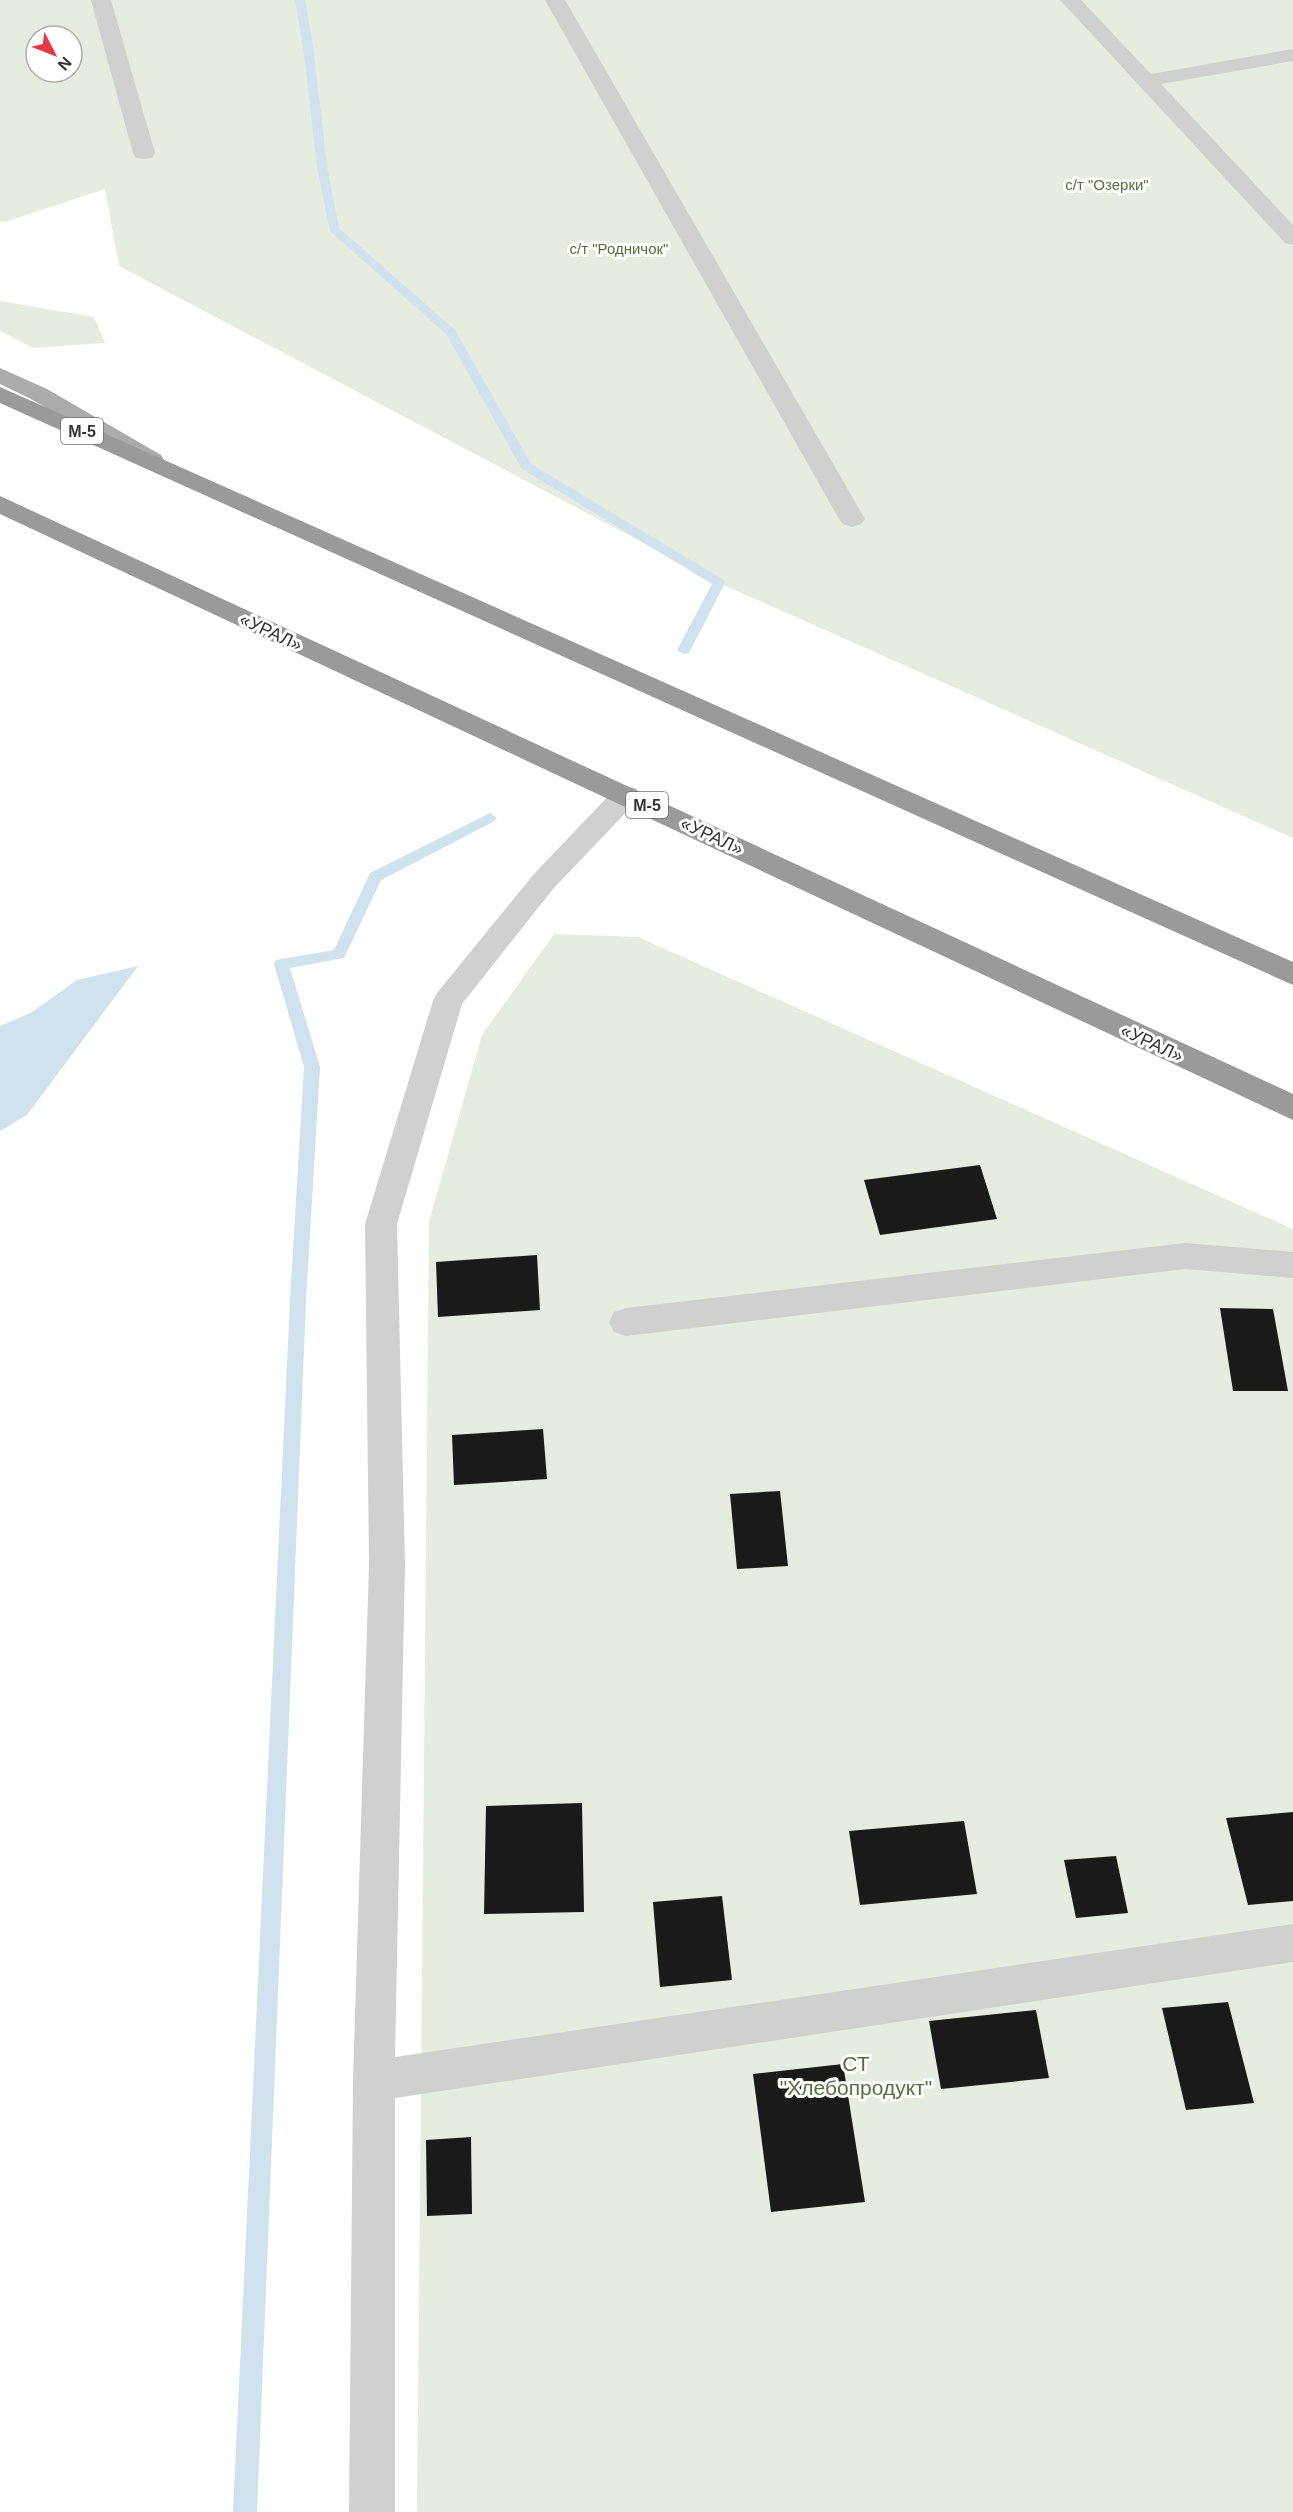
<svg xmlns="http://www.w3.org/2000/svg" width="1293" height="2512" font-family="Helvetica,sans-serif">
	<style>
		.green { fill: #e6ecdf; fill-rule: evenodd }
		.water { fill: #cfe2ee }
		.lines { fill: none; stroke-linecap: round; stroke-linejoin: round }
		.stream { fill: #cfe2ee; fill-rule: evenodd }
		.building { fill: #1a1a1a }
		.lane { fill: #d0d0d0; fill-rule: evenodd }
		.primary { fill: #ababab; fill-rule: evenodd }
		.highway { fill: #9a9a9a; fill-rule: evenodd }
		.labels { text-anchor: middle; stroke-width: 6; stroke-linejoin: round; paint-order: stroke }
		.far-park-label { font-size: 15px; fill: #56703f; stroke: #fff }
		.shield { fill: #fff; stroke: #707070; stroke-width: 1.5 }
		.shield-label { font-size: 16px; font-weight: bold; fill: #333 }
		.street-label { font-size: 18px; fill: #333; stroke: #fff }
		.near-park-label { font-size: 21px; fill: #56703f; stroke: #fff }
	</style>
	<rect width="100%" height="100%" fill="#fff"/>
	<!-- green -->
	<path class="green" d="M 0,0 L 1293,0 L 1293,838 L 719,583 L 119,266 L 105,189 L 5,222 L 0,221 ZM 36,36 L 72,36 L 72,72 L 36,72 Z
		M 0,301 L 94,317 L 105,343 L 33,348 L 0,331 Z
		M 554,934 L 638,937 L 1293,1229 L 1293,2512 L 417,2512 L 429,1221 L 482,1035 Z"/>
	<!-- water -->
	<path class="water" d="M 138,966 L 27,1115 L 0,1131 L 0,1026 L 32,1012 L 77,980 Z"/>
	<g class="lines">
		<!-- stream -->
		<path class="stream" d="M 295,0 L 305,0 L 314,53 L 327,167 L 339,228 L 455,330 L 531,464 L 724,580 L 725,583 L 689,653 L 684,654 L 677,650 L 712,584 L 522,469 L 446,334 L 330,231 L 317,167 L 304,53 Z
			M 490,813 L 497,818 L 495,821 L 381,880 L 344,958 L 290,968 L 320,1067 L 306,1300 L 257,2512 L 233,2512 L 290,1300 L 304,1067 L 274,964 L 276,960 L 281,959 L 334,950 L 370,873 Z"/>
	</g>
	<!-- building -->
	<path class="building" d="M 980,1165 L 997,1219 L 880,1235 L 864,1180 Z
		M 537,1255 L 540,1310 L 438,1317 L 436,1262 Z
		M 1220,1308 L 1273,1309 L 1288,1391 L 1233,1391 Z
		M 543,1429 L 547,1479 L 454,1485 L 452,1435 Z
		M 780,1491 L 788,1566 L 737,1569 L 730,1494 Z
		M 582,1803 L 584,1912 L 484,1914 L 486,1806 Z
		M 1293,1812 L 1293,1901 L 1248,1905 L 1226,1818 Z
		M 964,1821 L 977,1894 L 860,1905 L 849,1831 Z
		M 1116,1856 L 1128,1913 L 1076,1918 L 1064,1860 Z
		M 722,1896 L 732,1980 L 660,1987 L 653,1902 Z
		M 1228,2002 L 1254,2103 L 1186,2110 L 1162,2008 Z
		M 1036,2010 L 1049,2078 L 941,2089 L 929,2021 Z
		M 843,2064 L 865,2202 L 771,2212 L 753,2074 Z
		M 471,2137 L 472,2214 L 427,2216 L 426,2140 Z"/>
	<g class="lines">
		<!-- lane -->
		<path class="lane" d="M 91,0 L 111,0 L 155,153 L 152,158 L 144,159 L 136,158 L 133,153 Z
			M 545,0 L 565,0 L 865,519 L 861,524 L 852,527 L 843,524 L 839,519 Z
			M 1060,0 L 1081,0 L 1151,74 L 1293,49 L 1293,61 L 1161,84 L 1293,225 L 1293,245 L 1285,243 Z
			M 626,786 L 636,788 L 640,795 L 636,802 L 553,889 L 462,1004 L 397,1224 L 405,1564 L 395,2057 L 1293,1924 L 1293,1962 L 395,2098 L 395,2512 L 349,2512 L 353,2080 L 369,1564 L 365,1224 L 433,1001 L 437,993 L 533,875 L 616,788 Z
			M 1185,1243 L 1293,1252 L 1293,1278 L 1185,1269 L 626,1336 L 614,1332 L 609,1322 L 614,1312 L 626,1308 Z"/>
		<!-- primary -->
		<path class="primary" d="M 0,368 L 47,389 L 161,455 L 164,460 L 161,465 L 152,467 L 143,465 L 31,399 L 0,384 Z"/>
		<!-- highway -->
		<path class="highway" d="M 0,387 L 1293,962 L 1293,985 L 0,403 Z
			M 0,496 L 1293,1094 L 1293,1120 L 0,514 Z"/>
	</g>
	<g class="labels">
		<!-- far-park labels -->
		<g class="far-park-label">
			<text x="1107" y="190">с/т "Озерки"</text>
			<text x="619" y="254">с/т "Родничок"</text>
		</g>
		<!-- shield labels -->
		<g class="shield">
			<rect x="61" y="418" width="42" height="26" rx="4.5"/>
			<rect x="626" y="792" width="42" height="26" rx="4.5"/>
		</g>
		<g class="shield-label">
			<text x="82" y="437">М-5</text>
			<text x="647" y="811">М-5</text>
		</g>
		<!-- street labels -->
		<g class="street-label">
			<text transform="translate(271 632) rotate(25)" y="6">«УРАЛ»</text>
			<text transform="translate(712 836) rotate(25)" y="6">«УРАЛ»</text>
			<text transform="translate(1152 1043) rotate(25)" y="6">«УРАЛ»</text>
		</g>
		<!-- near-park labels -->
		<g class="near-park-label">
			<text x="856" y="2071">СТ<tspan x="856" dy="24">"Хлебопродукт"</tspan></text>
		</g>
	</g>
	<!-- north arrow -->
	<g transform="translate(54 54) rotate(132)"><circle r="28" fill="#ffffff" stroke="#adadad" stroke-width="1.5"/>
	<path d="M0-4.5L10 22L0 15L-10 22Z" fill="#e63946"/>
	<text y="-9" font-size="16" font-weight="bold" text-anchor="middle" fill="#333333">N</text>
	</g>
</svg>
